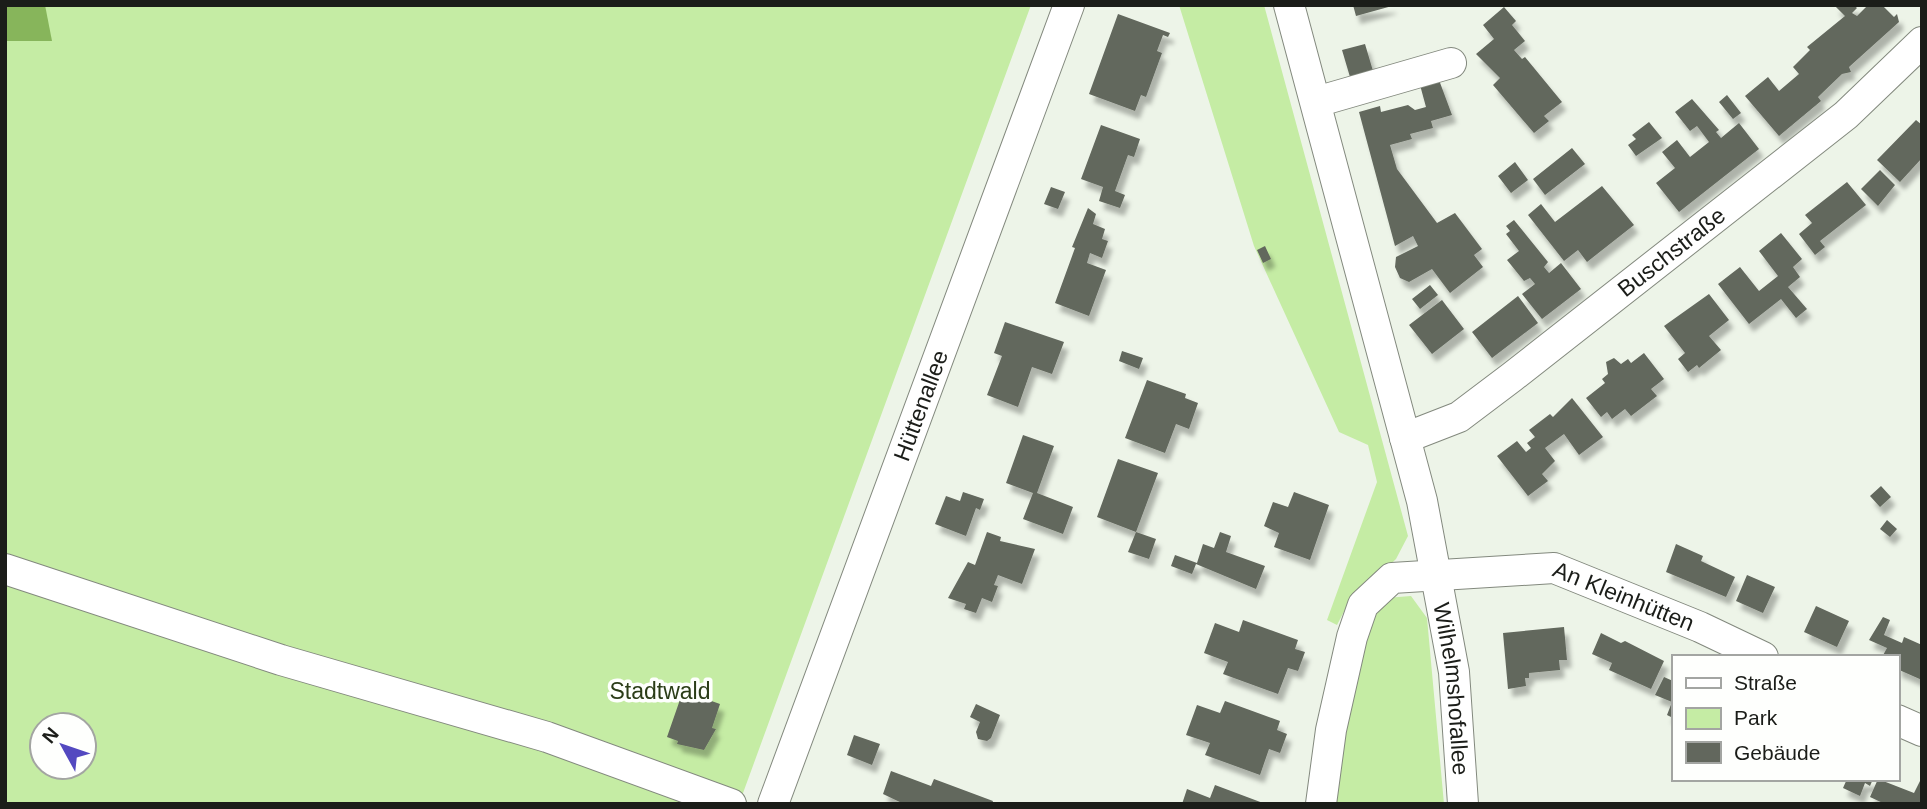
<svg xmlns="http://www.w3.org/2000/svg" width="1927" height="809" font-family="Helvetica,sans-serif">
	<style>
		.green { fill: #c5eca4; fill-rule: evenodd }
		.water { fill: #87b55b }
		.building { fill: #62675d; filter: url(#shadow) }
		.lines { fill: none; stroke-linecap: round; stroke-linejoin: round }
		.minor-casing { stroke: #83897e; stroke-width: 32 }
		.minor { stroke: #fff; stroke-width: 30 }
		.labels { text-anchor: middle; stroke-width: 7; stroke-linejoin: round; paint-order: stroke }
		.street-label { font-size: 23px; fill: #1b1d19; stroke: #fefffd }
		.park-label { font-size: 23px; fill: #2b3d18; stroke: #fefffd }
	</style>
	<defs>
		<filter id="shadow"><feDropShadow dx="4.5" dy="8" stdDeviation="2" flood-color="#0004"/></filter>
	</defs>
	<rect width="100%" height="100%" fill="#edf4e8"/>
	<!-- green -->
	<path class="green" d="M 5,5 L 1031,5 L 739,804 L 5,804 ZM 42,725 L 84,725 L 84,767 L 42,767 Z
		M 1179,5 L 1264,5 L 1408,536 L 1396,559 L 1371,583 L 1353,594 L 1337,625 L 1327,620 L 1377,482 L 1368,445 L 1339,432 L 1254,246 Z
		M 1411,596 L 1427,618 L 1444,804 L 1334,804 L 1338,762 L 1372,615 L 1386,598 Z"/>
	<!-- water -->
	<path class="water" d="M 5,5 L 45,5 L 52,41 L 5,41 Z"/>
	<!-- building -->
	<path class="building" d="M 1353,5 L 1392,5 L 1392,6 L 1356,16 Z
		M 1834,5 L 1854,5 L 1857,8 L 1852,13 L 1857,16 L 1868,5 L 1882,5 L 1894,17 L 1897,14 L 1899,22 L 1849,67 L 1851,72 L 1842,74 L 1818,97 L 1821,101 L 1779,136 L 1745,96 L 1768,77 L 1779,91 L 1799,74 L 1793,67 L 1810,50 L 1807,47 L 1845,16 Z
		M 1504,7 L 1516,21 L 1512,25 L 1525,41 L 1514,50 L 1522,59 L 1525,57 L 1562,102 L 1544,116 L 1549,121 L 1534,133 L 1493,85 L 1500,78 L 1476,54 L 1494,39 L 1483,25 Z
		M 1118,14 L 1170,33 L 1168,37 L 1163,35 L 1157,51 L 1162,53 L 1146,97 L 1141,95 L 1135,111 L 1089,94 Z
		M 1365,44 L 1373,71 L 1350,77 L 1342,50 Z
		M 1439,80 L 1452,115 L 1431,121 L 1433,128 L 1410,134 L 1412,139 L 1390,145 L 1397,169 L 1437,223 L 1455,213 L 1482,249 L 1474,255 L 1483,267 L 1450,293 L 1432,269 L 1409,282 L 1400,278 L 1395,267 L 1396,257 L 1418,246 L 1413,236 L 1395,246 L 1359,112 L 1380,106 L 1381,112 L 1408,105 L 1415,110 L 1426,107 L 1420,85 Z
		M 1727,95 L 1741,113 L 1733,119 L 1719,102 Z
		M 1692,99 L 1719,130 L 1716,132 L 1721,138 L 1739,123 L 1759,149 L 1679,212 L 1656,183 L 1675,168 L 1662,152 L 1677,140 L 1690,157 L 1709,142 L 1697,126 L 1690,131 L 1675,112 Z
		M 1916,120 L 1922,125 L 1922,158 L 1900,182 L 1877,160 Z
		M 1649,122 L 1662,138 L 1636,156 L 1628,145 L 1636,139 L 1632,135 Z
		M 1101,125 L 1140,139 L 1134,157 L 1128,155 L 1115,191 L 1125,195 L 1120,208 L 1099,201 L 1103,187 L 1081,179 Z
		M 1572,148 L 1585,164 L 1545,195 L 1533,179 Z
		M 1515,162 L 1528,180 L 1511,193 L 1498,176 Z
		M 1880,170 L 1895,185 L 1878,206 L 1861,189 Z
		M 1847,182 L 1866,205 L 1820,241 L 1825,247 L 1815,255 L 1799,234 L 1812,223 L 1805,215 Z
		M 1602,186 L 1634,225 L 1587,262 L 1578,250 L 1564,261 L 1528,215 L 1541,204 L 1555,222 Z
		M 1051,187 L 1065,192 L 1058,209 L 1044,204 Z
		M 1088,208 L 1096,214 L 1093,224 L 1105,229 L 1102,239 L 1108,241 L 1102,258 L 1090,253 L 1087,263 L 1106,270 L 1089,316 L 1055,303 L 1075,248 L 1072,247 Z
		M 1514,220 L 1548,262 L 1544,267 L 1549,273 L 1561,263 L 1581,289 L 1542,319 L 1522,294 L 1535,284 L 1530,278 L 1524,281 L 1507,260 L 1519,251 L 1506,234 L 1510,231 L 1506,226 Z
		M 1781,233 L 1802,259 L 1793,267 L 1800,277 L 1788,287 L 1807,309 L 1796,318 L 1781,299 L 1749,324 L 1718,284 L 1740,267 L 1759,291 L 1778,276 L 1759,251 Z
		M 1265,246 L 1271,259 L 1263,263 L 1257,250 Z
		M 1430,285 L 1438,295 L 1420,309 L 1412,299 Z
		M 1709,294 L 1729,320 L 1709,336 L 1721,350 L 1699,368 L 1697,365 L 1688,372 L 1678,359 L 1685,353 L 1664,326 Z
		M 1518,296 L 1538,323 L 1492,358 L 1472,332 Z
		M 1442,300 L 1464,329 L 1432,354 L 1409,325 Z
		M 1005,322 L 1064,342 L 1052,374 L 1032,367 L 1018,407 L 987,395 L 1002,356 L 994,353 Z
		M 1122,351 L 1143,358 L 1139,369 L 1119,361 Z
		M 1644,353 L 1664,379 L 1651,389 L 1657,396 L 1631,416 L 1625,409 L 1612,419 L 1607,412 L 1601,417 L 1586,398 L 1605,383 L 1602,379 L 1608,374 L 1606,362 L 1614,358 L 1621,364 L 1628,359 L 1631,363 Z
		M 1147,380 L 1186,394 L 1185,398 L 1198,403 L 1189,429 L 1176,424 L 1165,453 L 1125,438 Z
		M 1572,398 L 1603,437 L 1579,455 L 1564,434 L 1545,448 L 1555,461 L 1542,474 L 1548,481 L 1528,496 L 1497,456 L 1517,441 L 1526,452 L 1531,448 L 1527,443 L 1535,437 L 1529,430 L 1550,414 L 1553,417 Z
		M 1023,435 L 1054,446 L 1037,493 L 1073,507 L 1063,534 L 1023,519 L 1033,493 L 1006,483 Z
		M 1118,459 L 1158,473 L 1136,532 L 1156,539 L 1149,559 L 1128,552 L 1136,532 L 1097,517 Z
		M 1881,486 L 1891,497 L 1880,507 L 1870,496 Z
		M 963,492 L 984,499 L 980,510 L 976,508 L 966,536 L 935,524 L 946,496 L 960,501 Z
		M 1294,492 L 1329,505 L 1310,560 L 1274,547 L 1279,533 L 1264,526 L 1273,502 L 1288,507 Z
		M 1887,520 L 1897,529 L 1890,537 L 1880,529 Z
		M 987,532 L 1001,537 L 1000,541 L 1035,549 L 1022,584 L 998,575 L 994,585 L 998,586 L 992,602 L 982,598 L 976,613 L 964,609 L 966,604 L 948,598 L 968,562 L 975,565 Z
		M 1220,532 L 1231,536 L 1226,552 L 1265,566 L 1256,589 L 1196,564 L 1192,574 L 1171,566 L 1175,555 L 1197,563 L 1203,544 L 1214,548 Z
		M 1676,544 L 1703,556 L 1701,561 L 1735,577 L 1726,597 L 1666,572 Z
		M 1747,575 L 1775,587 L 1763,613 L 1736,601 Z
		M 1816,606 L 1849,621 L 1837,647 L 1804,632 Z
		M 1883,617 L 1890,620 L 1884,635 L 1902,643 L 1904,637 L 1922,645 L 1922,680 L 1897,669 L 1897,657 L 1882,657 L 1887,648 L 1869,640 Z
		M 1243,620 L 1298,640 L 1295,649 L 1305,652 L 1298,671 L 1288,668 L 1278,694 L 1223,674 L 1228,662 L 1204,653 L 1215,623 L 1239,632 Z
		M 1564,627 L 1567,660 L 1559,660 L 1560,670 L 1529,673 L 1529,678 L 1525,678 L 1526,686 L 1508,689 L 1503,633 Z
		M 1601,633 L 1621,643 L 1625,641 L 1664,661 L 1651,689 L 1609,670 L 1612,663 L 1592,654 Z
		M 1664,677 L 1673,681 L 1673,718 L 1667,715 L 1672,702 L 1655,695 Z
		M 683,691 L 720,704 L 712,728 L 716,729 L 704,750 L 677,744 L 678,741 L 667,737 Z
		M 1225,701 L 1280,721 L 1277,730 L 1287,734 L 1280,753 L 1269,749 L 1260,775 L 1205,755 L 1210,743 L 1186,735 L 1197,705 L 1220,713 Z
		M 976,704 L 1000,715 L 991,738 L 987,741 L 978,739 L 976,732 L 980,722 L 970,717 Z
		M 854,735 L 880,744 L 872,765 L 847,755 Z
		M 891,771 L 931,786 L 934,779 L 993,801 L 992,804 L 904,804 L 883,794 Z
		M 1922,777 L 1922,804 L 1885,804 L 1870,797 L 1878,779 L 1914,793 Z
		M 1847,779 L 1873,779 L 1870,786 L 1865,783 L 1860,796 L 1843,788 Z
		M 1215,785 L 1263,803 L 1263,804 L 1182,804 L 1187,789 L 1210,798 Z"/>
	<g class="lines">
		<defs>
			<g id="minor">
				<path id="s1" d="M 1289,5 L 1422,501 L 1454,672 L 1463,804"/>
				<path d="M 1316,102 L 1451,63"/>
				<path id="s2" d="M 1405,438 L 1459,417 L 1512,377 L 1846,115 L 1922,42"/>
				<path d="M 5,569 L 281,660 L 547,737 L 731,804"/>
				<path d="M 1897,720 L 1922,731"/>
				<path id="s3" d="M 773,804 L 1069,5"/>
				<path id="s4" d="M 1321,804 L 1331,730 L 1352,637 L 1363,605 L 1392,578 L 1554,568 L 1700,627 L 1763,657"/>
			</g>
		</defs>
		<!-- minor casing -->
		<use href="#minor" class="minor-casing"/>
		<!-- minor -->
		<use href="#minor" class="minor"/>
	</g>
	<g class="labels">
		<!-- street labels -->
		<g class="street-label">
			<text dy="8" stroke="none"><textPath href="#s2" startOffset="327">Buschstraße</textPath></text>
			<text dy="8" stroke="none"><textPath href="#s3" startOffset="425">Hüttenallee</textPath></text>
			<text dy="8" stroke="none"><textPath href="#s4" startOffset="481">An Kleinhütten</textPath></text>
			<text dy="8" stroke="none"><textPath href="#s1" startOffset="704">Wilhelmshofallee</textPath></text>
		</g>
		<!-- park labels -->
		<g class="park-label">
			<text x="660" y="699">Stadtwald</text>
		</g>
	</g>
	<!-- border -->
	<rect width="1927" height="809" fill="none" stroke="#1b1d19" stroke-width="14"/>
	<!-- legend -->
	<rect x="1672" y="655" width="228" height="126" fill="#fefffd" stroke="#a3a5a2" stroke-width="2"/>
	<rect x="1686" y="678" width="35" height="10" fill="#ffffff" stroke="#a3a5a2" stroke-width="2"/>
	<text x="1734" y="690" font-size="21" fill="#1b1d19">Straße</text>
	<rect x="1686" y="708" width="35" height="21" fill="#c5eca4" stroke="#a3a5a2" stroke-width="2"/>
	<text x="1734" y="725" font-size="21" fill="#1b1d19">Park</text>
	<rect x="1686" y="742" width="35" height="21" fill="#62675d" stroke="#a3a5a2" stroke-width="2"/>
	<text x="1734" y="760" font-size="21" fill="#1b1d19">Gebäude</text>
	<!-- north arrow -->
	<g transform="translate(63 746) rotate(310)"><circle r="33" fill="#fefffd" stroke="#a3a5a2" stroke-width="2"/>
	<path d="M0-5L12 26L0 18L-12 26Z" fill="#5349c0"/>
	<text y="-10" font-size="19" font-weight="bold" text-anchor="middle" fill="#1b1d19">N</text>
	</g>
</svg>
